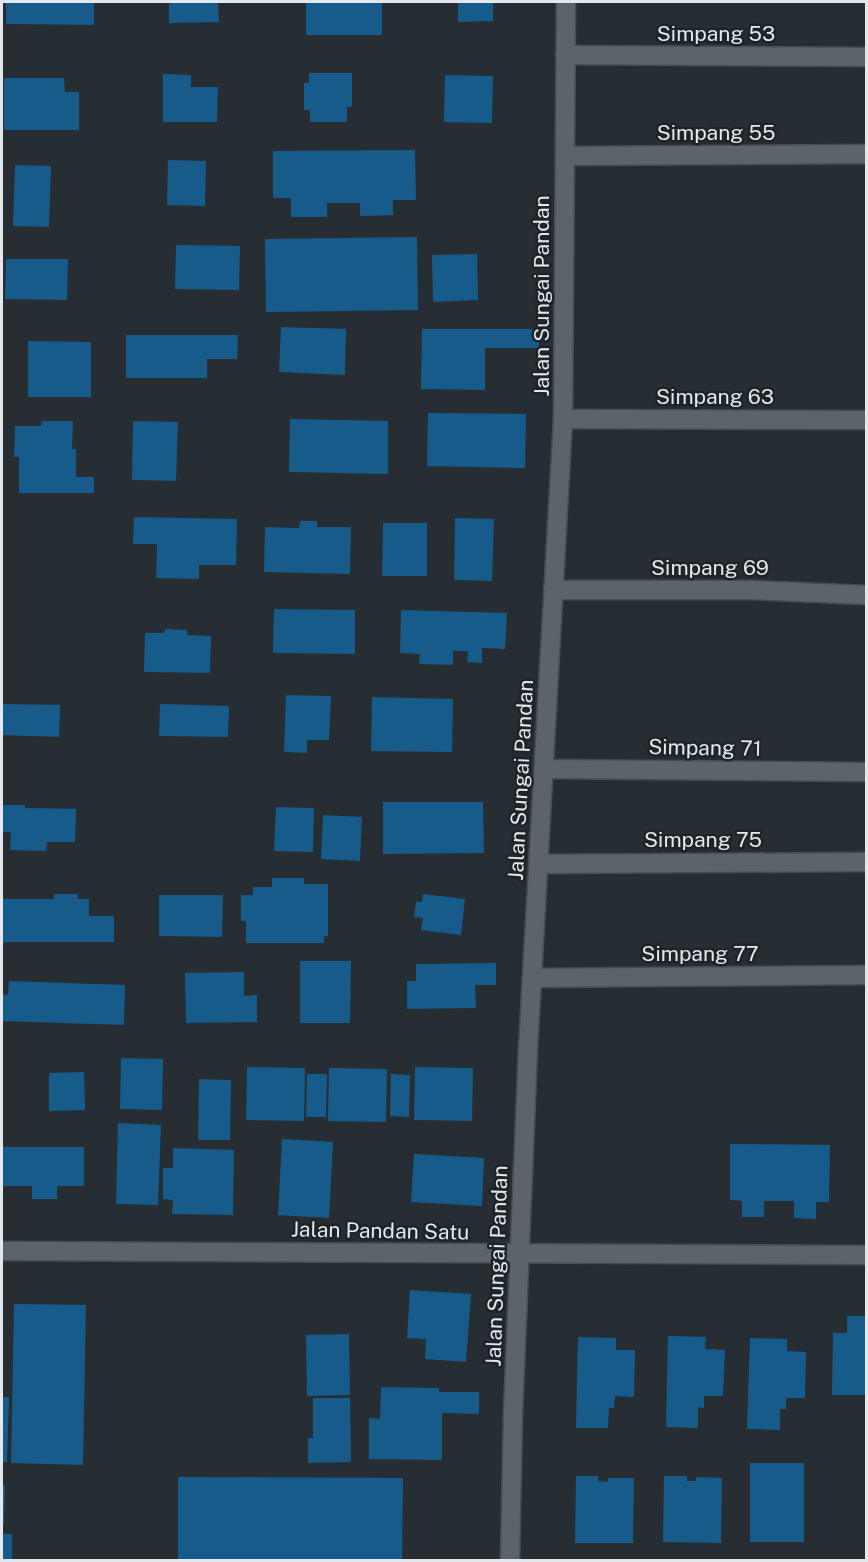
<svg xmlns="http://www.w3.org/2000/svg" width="868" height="1562" font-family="'Public Sans',sans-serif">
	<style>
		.building { fill: #175b8a }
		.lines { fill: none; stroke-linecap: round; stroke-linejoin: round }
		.minor-casing { stroke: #464d52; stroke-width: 21 }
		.tertiary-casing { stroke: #464d52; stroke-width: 21 }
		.minor { stroke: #5c646b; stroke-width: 18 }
		.tertiary { stroke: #5c646b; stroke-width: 18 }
		.labels { text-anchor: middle; stroke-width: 5; stroke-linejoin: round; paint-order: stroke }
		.street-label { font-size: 21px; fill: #e3e8ec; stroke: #1d242a }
	</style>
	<rect width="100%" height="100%" fill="#262e34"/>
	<!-- building -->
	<path class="building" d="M 6,2 L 94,2 L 94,25 L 6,24 Z
		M 169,2 L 218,2 L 219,22 L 169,23 Z
		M 306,2 L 382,2 L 382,35 L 306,35 Z
		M 458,2 L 493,2 L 493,21 L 458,22 Z
		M 309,73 L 352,73 L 352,107 L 347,107 L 347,122 L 310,122 L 310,110 L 304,110 L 304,83 L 309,83 Z
		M 163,74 L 191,75 L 191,87 L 218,87 L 217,122 L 163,122 Z
		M 445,75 L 493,76 L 492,123 L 444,122 Z
		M 4,78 L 64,78 L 65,92 L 79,92 L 79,130 L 4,130 Z
		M 415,150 L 416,200 L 393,200 L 393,215 L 360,216 L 360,203 L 327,203 L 327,217 L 291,217 L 291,198 L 273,198 L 273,151 Z
		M 168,160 L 206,161 L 205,206 L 167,205 Z
		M 15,165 L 51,166 L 49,227 L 13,226 Z
		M 417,237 L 418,310 L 266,312 L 265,239 Z
		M 176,245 L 240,246 L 239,290 L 175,289 Z
		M 477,254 L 478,300 L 433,302 L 432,255 Z
		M 6,259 L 68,259 L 67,300 L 5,299 Z
		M 281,327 L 346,329 L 345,375 L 279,372 Z
		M 422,329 L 539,329 L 539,348 L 485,348 L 485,390 L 421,389 Z
		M 126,335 L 238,335 L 237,359 L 207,359 L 207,378 L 126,378 Z
		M 28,341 L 91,342 L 91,397 L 28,397 Z
		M 428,413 L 526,414 L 525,468 L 427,466 Z
		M 290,419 L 388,421 L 388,474 L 289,472 Z
		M 42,421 L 73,421 L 72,449 L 76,449 L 76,477 L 94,477 L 94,493 L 19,493 L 19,457 L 14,457 L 15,426 L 41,426 Z
		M 133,421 L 178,422 L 176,481 L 132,480 Z
		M 134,517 L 237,519 L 236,565 L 199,565 L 199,579 L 156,578 L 157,544 L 133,544 Z
		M 455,518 L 494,519 L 492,581 L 454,580 Z
		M 300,521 L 317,521 L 317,527 L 351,527 L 350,574 L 264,572 L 265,527 L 299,528 Z
		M 383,523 L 427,523 L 427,576 L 382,576 Z
		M 274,609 L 355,610 L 355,654 L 273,653 Z
		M 401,610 L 507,613 L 505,649 L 482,648 L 482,663 L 467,662 L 468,651 L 453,651 L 453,665 L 419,664 L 420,654 L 400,653 Z
		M 165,629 L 187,630 L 187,635 L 211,636 L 210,673 L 144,672 L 145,633 L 164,633 Z
		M 286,695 L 331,696 L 329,740 L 307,740 L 307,753 L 284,752 Z
		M 372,697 L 453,699 L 452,752 L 371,751 Z
		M 2,704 L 60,705 L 59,737 L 2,735 Z
		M 160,704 L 229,706 L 228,737 L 159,736 Z
		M 383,802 L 483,802 L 484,853 L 383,854 Z
		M 2,805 L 25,805 L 25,808 L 76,809 L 75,842 L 47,842 L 46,851 L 10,850 L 11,832 L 2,832 Z
		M 276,807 L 314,808 L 313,852 L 274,851 Z
		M 323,815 L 362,817 L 360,861 L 321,859 Z
		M 272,878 L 304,878 L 304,884 L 328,884 L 328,936 L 324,936 L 324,943 L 246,943 L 246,921 L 241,921 L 241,895 L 253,895 L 253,887 L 272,887 Z
		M 54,894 L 78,894 L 78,899 L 89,899 L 89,916 L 114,916 L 114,942 L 4,942 L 2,949 L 2,899 L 54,899 Z
		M 423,894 L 465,899 L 461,935 L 421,930 L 423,918 L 414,917 L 416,902 L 422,902 Z
		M 159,895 L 223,895 L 222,937 L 159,936 Z
		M 300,961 L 351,961 L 350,1023 L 300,1023 Z
		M 496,963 L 496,985 L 475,985 L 476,1008 L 407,1009 L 407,981 L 416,981 L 416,964 Z
		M 244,972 L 244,996 L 257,995 L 257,1022 L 186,1023 L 185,973 Z
		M 9,981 L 125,985 L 124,1025 L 2,1021 L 2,994 L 8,995 Z
		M 121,1058 L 163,1059 L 162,1110 L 120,1109 Z
		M 247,1067 L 305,1068 L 304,1121 L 246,1120 Z
		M 415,1067 L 473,1068 L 472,1121 L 414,1120 Z
		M 329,1068 L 387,1069 L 386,1122 L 328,1121 Z
		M 84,1072 L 85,1110 L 49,1111 L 49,1073 Z
		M 307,1074 L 327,1074 L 326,1117 L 306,1117 Z
		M 391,1074 L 410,1075 L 409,1117 L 390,1116 Z
		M 199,1079 L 231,1080 L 230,1140 L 198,1140 Z
		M 118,1123 L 161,1125 L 158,1205 L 116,1204 Z
		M 282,1139 L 333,1142 L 329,1218 L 278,1215 Z
		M 730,1144 L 830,1145 L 829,1202 L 816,1202 L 816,1219 L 794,1218 L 794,1201 L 764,1201 L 764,1217 L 742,1217 L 742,1201 L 730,1200 Z
		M 3,1147 L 84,1147 L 84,1186 L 57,1186 L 57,1199 L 32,1199 L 32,1186 L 3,1186 Z
		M 173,1148 L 234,1150 L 233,1215 L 172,1214 L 173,1200 L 163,1199 L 163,1168 L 173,1168 Z
		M 414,1154 L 484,1158 L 482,1206 L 411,1202 Z
		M 410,1290 L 471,1294 L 466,1362 L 425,1359 L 426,1339 L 407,1338 Z
		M 14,1304 L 86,1305 L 83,1465 L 11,1463 Z
		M 847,1316 L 866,1316 L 866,1395 L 832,1395 L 833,1333 L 847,1333 Z
		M 349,1334 L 350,1395 L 307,1396 L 306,1335 Z
		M 668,1336 L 706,1337 L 705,1349 L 725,1350 L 723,1396 L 704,1396 L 704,1408 L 698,1407 L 698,1428 L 666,1427 Z
		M 578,1337 L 616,1338 L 616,1350 L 635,1350 L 634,1397 L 615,1396 L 614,1408 L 609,1408 L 608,1428 L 576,1428 Z
		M 750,1338 L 787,1339 L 787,1351 L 806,1352 L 805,1398 L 786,1398 L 786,1409 L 780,1409 L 780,1430 L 747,1429 Z
		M 381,1387 L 439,1388 L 439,1392 L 479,1392 L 479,1414 L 442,1413 L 442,1460 L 369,1459 L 369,1418 L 380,1419 Z
		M 2,1397 L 9,1397 L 7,1462 L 2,1462 Z
		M 313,1398 L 350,1398 L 351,1462 L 308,1463 L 308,1438 L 313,1438 Z
		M 750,1463 L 804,1463 L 804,1542 L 750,1542 Z
		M 576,1476 L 598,1476 L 598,1481 L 608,1482 L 608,1478 L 634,1478 L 633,1543 L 575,1543 Z
		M 664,1476 L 687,1476 L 687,1481 L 696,1481 L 696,1477 L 722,1478 L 721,1543 L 663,1542 Z
		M 178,1477 L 403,1478 L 402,1560 L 178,1560 Z
		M 2,1485 L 5,1485 L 4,1525 L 2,1525 Z
		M 2,1534 L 12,1534 L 12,1560 L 2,1560 Z"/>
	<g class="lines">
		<defs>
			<path id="minor" d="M 565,55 L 866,57
				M 565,156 L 866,154
				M 563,419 L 866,420
				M 553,590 L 751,590 L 866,595
				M 544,769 L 866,772
				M 539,864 L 866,862
				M 533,978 L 866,975
				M 2,1251 L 866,1255"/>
			<path id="tertiary" d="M 510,1560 L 513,1414 L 528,1049 L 563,419 L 566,2"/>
		</defs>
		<!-- minor casing -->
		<use href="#minor" class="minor-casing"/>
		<!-- tertiary casing -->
		<use href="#tertiary" class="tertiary-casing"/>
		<!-- minor -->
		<use href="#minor" class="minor"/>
		<!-- tertiary -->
		<use href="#tertiary" class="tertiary"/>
	</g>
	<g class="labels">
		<!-- street labels -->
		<g class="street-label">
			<text x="716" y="41">Simpang 53</text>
			<text x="716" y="140">Simpang 55</text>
			<text transform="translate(542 296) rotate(-90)" y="7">Jalan Sungai Pandan</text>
			<text x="715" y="404">Simpang 63</text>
			<text x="710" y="575">Simpang 69</text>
			<text transform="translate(705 748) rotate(1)" y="7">Simpang 71</text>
			<text transform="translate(521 780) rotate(-87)" y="7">Jalan Sungai Pandan</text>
			<text x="703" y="847">Simpang 75</text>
			<text x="700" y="961">Simpang 77</text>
			<text transform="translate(380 1231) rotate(1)" y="7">Jalan Pandan Satu</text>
			<text transform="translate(497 1266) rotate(-88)" y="7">Jalan Sungai Pandan</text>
		</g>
	</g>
	<!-- border -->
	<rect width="868" height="1562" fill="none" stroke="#e3e8ec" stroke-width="6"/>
</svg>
